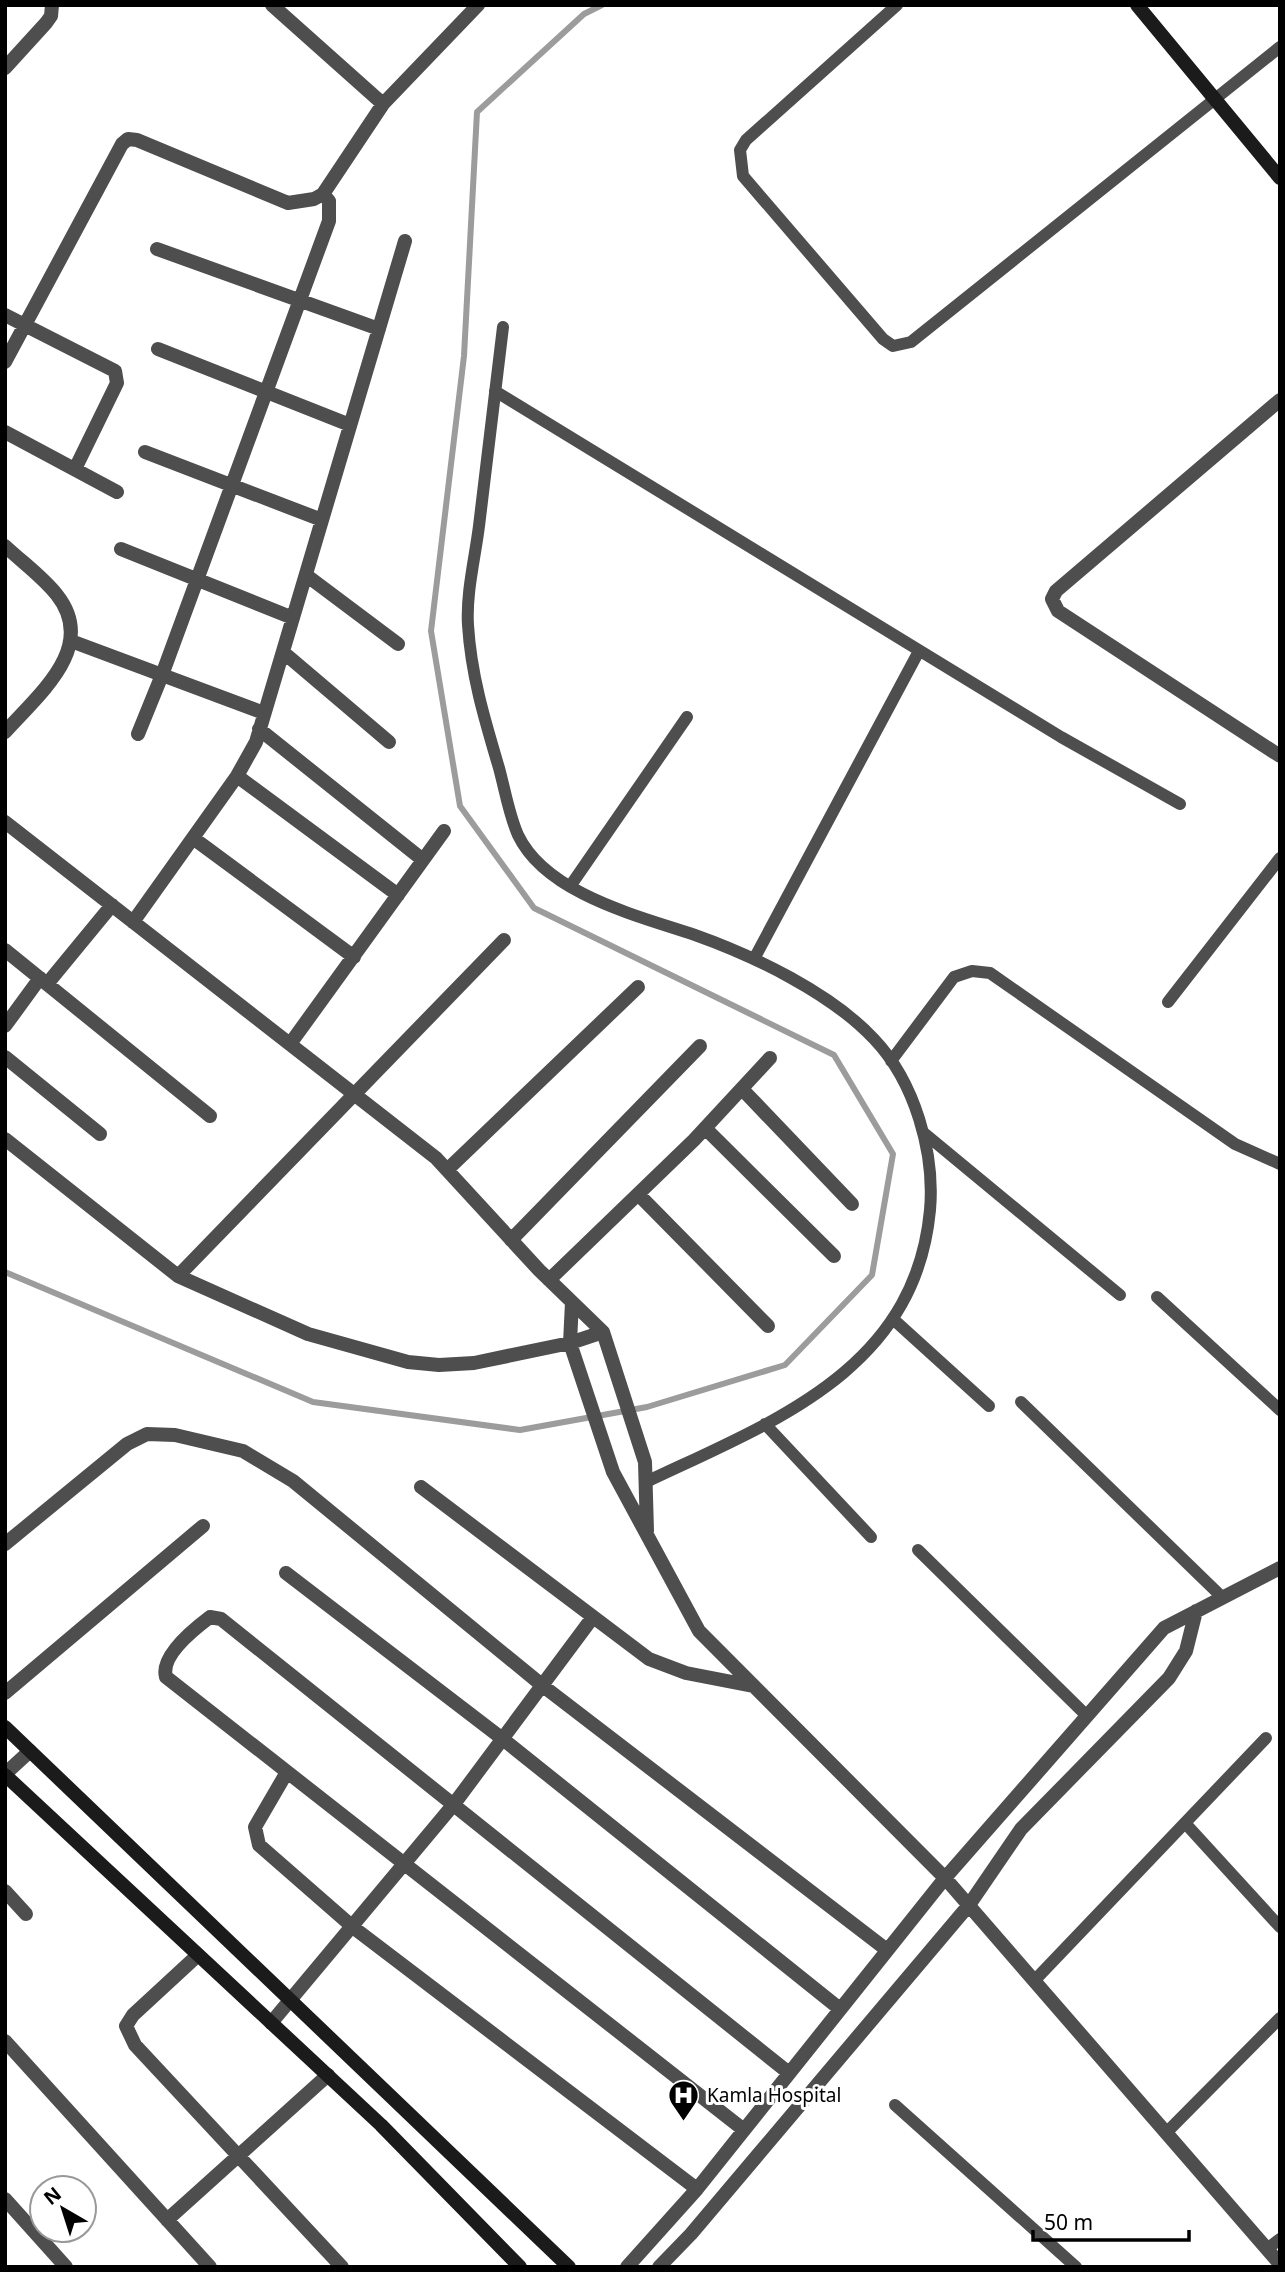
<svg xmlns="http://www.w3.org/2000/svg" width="1285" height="2272" font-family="'Noto Sans',sans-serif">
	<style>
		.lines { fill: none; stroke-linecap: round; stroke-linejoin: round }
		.stream { stroke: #9c9c9c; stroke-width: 6 }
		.lane { stroke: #4e4e4e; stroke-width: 12 }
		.street { stroke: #4e4e4e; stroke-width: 14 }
		.secondary { stroke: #1b1b1b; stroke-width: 14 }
		.labels { text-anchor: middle; stroke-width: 6; stroke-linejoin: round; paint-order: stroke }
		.poi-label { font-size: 19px; fill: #000; stroke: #fff; text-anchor: start }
	</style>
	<rect width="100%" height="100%" fill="#fff"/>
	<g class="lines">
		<!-- stream -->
		<path class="stream" d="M 5,1272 L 313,1402 L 520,1430 L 647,1407 L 785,1365 L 872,1275 L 893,1154 L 834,1055 L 534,908 L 460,806 L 431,631 L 464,356 L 477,112 L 584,14 L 602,5"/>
		<!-- lane -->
		<path class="lane" d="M 897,5 L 746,140 L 740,150 L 743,176 L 883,339 L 893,346 L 911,342 L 1280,47
			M 503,327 C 495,393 487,459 479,526 C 475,558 466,593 468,625 C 471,675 485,721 499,768 C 505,790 509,815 518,835 C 546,894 639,916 695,935 C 754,956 831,993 874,1039 C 915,1082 935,1153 930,1210 C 915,1371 772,1422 646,1482
			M 495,391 L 1061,737 L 1180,804
			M 571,885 L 687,717
			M 754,959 L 919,651
			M 1168,1002 L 1280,858
			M 891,1061 L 954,977 L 972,971 L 990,973 L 1235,1144 L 1280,1164
			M 924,1133 L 1120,1295
			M 1157,1297 L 1280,1410
			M 893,1319 L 989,1406
			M 1021,1402 L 1223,1598
			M 765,1424 L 871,1537
			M 918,1550 L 1087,1716
			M 1185,1823 L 1280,1927
			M 1034,1981 L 1266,1738
			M 895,2105 L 1076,2267
			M 1166,2133 L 1280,2018
			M 1267,2249 L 1280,2239"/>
		<!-- street -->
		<path class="street" d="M 272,5 L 383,104 L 478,5
			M 5,68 L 46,23 L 51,16 L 52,5
			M 157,249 L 379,329
			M 5,315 L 115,371 L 117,383 L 75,469
			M 158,349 L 350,425
			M 5,362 L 122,144 L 128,139 L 137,140 L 288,203 L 314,199 L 323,194 L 383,104
			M 1280,400 L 1056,591 L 1052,599 L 1058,611 L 1280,756
			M 5,432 L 117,492
			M 145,452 L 322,520
			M 5,546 C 22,562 43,577 57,595 C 98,647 39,694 5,732
			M 121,549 L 293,618
			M 306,575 L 398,644
			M 71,641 L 264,713
			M 283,652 L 389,742
			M 259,729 L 423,860
			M 138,734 L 162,675 L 329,221 L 329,201 L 323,194
			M 237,776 L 398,895
			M 5,822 L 436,1158 L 539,1270 L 603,1332 L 645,1462 L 647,1531
			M 193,838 L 354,957
			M 133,922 L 237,776 L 256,742 L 405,241
			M 5,950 L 210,1116
			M 47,984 L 112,905
			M 5,1026 L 40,978
			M 290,1044 L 444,831
			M 5,1057 L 100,1134
			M 742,1089 L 852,1204
			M 705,1128 L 834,1256
			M 5,1139 L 178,1276 L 308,1334 L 408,1362 L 439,1365 L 474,1363 L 570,1343 L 603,1332
			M 447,1170 L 638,987
			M 638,1194 L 768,1326
			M 511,1240 L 700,1046
			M 178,1276 L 504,940
			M 549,1280 L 694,1140 L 770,1058
			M 572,1302 L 570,1343 L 613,1472 L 699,1631 L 945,1878 L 1280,2264
			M 421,1487 L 649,1659 L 686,1673 L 753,1686
			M 5,1544 L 127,1444 L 147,1434 L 175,1435 L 243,1451 L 293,1481 L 543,1686 L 887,1950
			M 286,1573 L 504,1740 L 840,2009
			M 5,1693 L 203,1526
			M 287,1772 L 255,1827 L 259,1845 L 354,1928 L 697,2189
			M 5,1774 L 30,1751
			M 5,1891 L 26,1914
			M 198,1955 L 133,2015 L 126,2026 L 135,2045 L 342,2267
			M 271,2023 L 454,1804 L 593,1617
			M 5,2041 L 210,2267
			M 744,2130 L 166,1677 C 160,1656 194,1629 210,1617 L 221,1619 L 789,2073
			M 5,2199 L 66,2267
			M 167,2220 L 328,2075
			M 627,2267 L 697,2189 L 945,1878 L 1164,1628 L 1280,1568
			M 659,2267 L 691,2234 L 969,1905 L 1021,1829 L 1169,1678 L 1186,1651 L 1196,1611"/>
		<!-- secondary -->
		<path class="secondary" d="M 1137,5 L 1280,178
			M 5,1727 L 569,2267
			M 5,1775 L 381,2125 L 520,2267"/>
	</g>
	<!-- icons -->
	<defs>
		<symbol id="hospital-pin" viewBox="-11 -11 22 30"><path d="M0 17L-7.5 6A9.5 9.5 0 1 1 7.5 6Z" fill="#000" stroke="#fff"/><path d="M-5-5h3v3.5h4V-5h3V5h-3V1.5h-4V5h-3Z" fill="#fff"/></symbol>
	</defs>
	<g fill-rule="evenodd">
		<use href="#hospital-pin" x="666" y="2078" width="35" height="47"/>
	</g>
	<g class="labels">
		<!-- poi labels -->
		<g class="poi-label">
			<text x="707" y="2102">Kamla Hospital</text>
		</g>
	</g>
	<!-- border -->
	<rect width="1285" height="2272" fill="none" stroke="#000000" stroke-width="14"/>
	<!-- north arrow -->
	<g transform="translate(63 2209) rotate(321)"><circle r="33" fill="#ffffff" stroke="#999999" stroke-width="2"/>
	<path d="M0-5L12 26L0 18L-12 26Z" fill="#000000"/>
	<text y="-10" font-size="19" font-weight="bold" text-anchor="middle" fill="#000000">N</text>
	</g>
	<!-- scale -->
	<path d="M1033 2230v10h156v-10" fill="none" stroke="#000000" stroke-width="3.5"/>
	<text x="1044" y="2230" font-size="21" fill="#000000" stroke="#ffffff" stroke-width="5" paint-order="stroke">50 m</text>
</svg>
